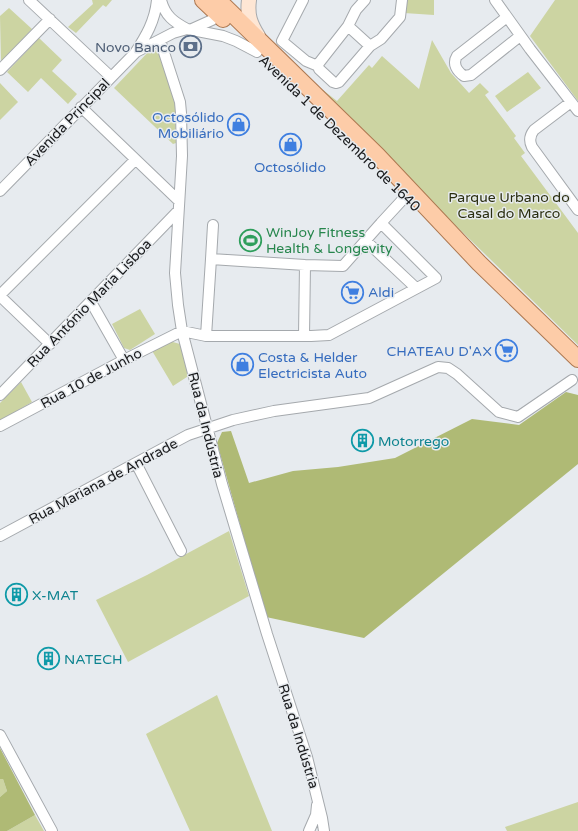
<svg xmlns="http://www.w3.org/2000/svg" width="578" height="831" font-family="'Varela Round',sans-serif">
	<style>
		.green { fill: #ccd4a2 }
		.forest { fill: #afba75 }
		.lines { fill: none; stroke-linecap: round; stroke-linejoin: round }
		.street-casing { stroke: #a5a9ad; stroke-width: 12 }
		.secondary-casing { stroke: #a5a9ad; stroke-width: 16 }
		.primary-casing { stroke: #ad7851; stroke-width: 18 }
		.street { stroke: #fff; stroke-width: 10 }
		.secondary { stroke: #fee6d4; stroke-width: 14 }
		.primary { stroke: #fdcca8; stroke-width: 16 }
		.labels { text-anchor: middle; stroke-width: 3; stroke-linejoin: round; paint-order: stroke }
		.service-label { font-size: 14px; fill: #4e5e75; stroke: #e7ebef; text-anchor: end }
		.shop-label { font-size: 14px; fill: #366cbe; stroke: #e7ebef; text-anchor: end }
		.street-label { font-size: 14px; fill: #191a1c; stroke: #e7ebef }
		.park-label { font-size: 14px; fill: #2a2e0f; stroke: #e7ebef }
		.leisure-label { font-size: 14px; fill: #27864d; stroke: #e7ebef; text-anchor: start }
		.culture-label { font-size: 14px; fill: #0d838f; stroke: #e7ebef; text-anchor: start }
	</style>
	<rect width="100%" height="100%" fill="#e7ebef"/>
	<!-- green -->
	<path class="green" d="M 92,0 L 112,0 L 106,7 L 103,5 L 76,33 L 68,27 L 93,4 Z
		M 405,0 L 434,0 L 434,15 L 404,13 Z
		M 555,0 L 578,0 L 578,101 L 530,36 Z
		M 9,8 L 32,29 L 1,63 L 0,16 Z
		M 39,38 L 62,60 L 52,71 L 77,94 L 68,104 L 41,78 L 28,92 L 7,72 Z
		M 432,40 L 451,73 L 469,93 L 480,83 L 489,92 L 485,95 L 516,136 L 514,138 L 525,153 L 521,156 L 578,233 L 578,345 L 399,170 L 322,92 L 323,90 L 337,101 L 369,65 L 372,68 L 382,56 L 419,89 Z
		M 152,48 L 159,53 L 175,104 L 176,143 L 173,144 L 114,88 Z
		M 528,72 L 541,88 L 507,112 L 495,96 Z
		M 0,83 L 18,102 L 0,120 Z
		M 140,309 L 155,334 L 130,350 L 124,348 L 112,324 Z
		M 169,341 L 180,344 L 190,375 L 173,386 L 151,349 Z
		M 21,382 L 32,402 L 0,421 L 0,403 Z
		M 229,531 L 249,596 L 128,662 L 96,600 L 147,575 Z
		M 217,695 L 272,831 L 190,831 L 146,734 Z
		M 0,779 L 3,779 L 7,791 L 0,797 Z
		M 578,802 L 578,831 L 507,831 L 505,827 Z
		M 35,815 L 44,831 L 7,831 Z"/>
	<!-- forest -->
	<path class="forest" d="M 566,392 L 578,395 L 578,464 L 364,638 L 266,617 L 217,443 L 222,432 L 231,431 L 249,483 L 293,471 L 338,467 L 395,458 L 472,419 L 519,425 Z
		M 0,748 L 35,815 L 7,831 L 0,831 L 0,797 L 7,791 L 3,779 L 0,779 Z"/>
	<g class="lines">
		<defs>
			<path id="street" d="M 29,0 L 111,77
				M 161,0 C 165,16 174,22 187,29
				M 303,0 L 282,41 L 306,61 L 318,66
				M 495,0 L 530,49 L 578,111
				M 507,17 L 457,56 C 452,64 457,71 464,76 L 471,75 L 520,36
				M 348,26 L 356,10 L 365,0
				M 192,29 L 212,20 L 222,10
				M 160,40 L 180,102 L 181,113 L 182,156 L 175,273 L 178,305 L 182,331 L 222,484 L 267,634 L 307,757 L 322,818 L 324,831
				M 136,52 L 173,33 L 187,29 L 223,36 L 236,41 L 257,52
				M 318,66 L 319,69 L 333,82 L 336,83 L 339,82 L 370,46 L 381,39 L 400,17 L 402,0
				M 318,66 L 319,63 L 348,26 L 370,46
				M 0,70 L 50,19
				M 571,102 L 534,130 C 530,135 529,141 532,147 L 578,210
				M 81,107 L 179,201
				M 0,191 L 135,53 C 146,36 155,21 157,0
				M 381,223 L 405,197
				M 366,241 L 416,288
				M 211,259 L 213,225
				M 0,295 L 135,160
				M 0,296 L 50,344
				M 91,302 L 124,360
				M 304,336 L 305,265
				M 0,395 L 178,211
				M 0,426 L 124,360 L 182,331 L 206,336 L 311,336 L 329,335 L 436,278 L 381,223 L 343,266 L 305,265 L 211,259 L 206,336
				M 136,463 L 181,551
				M 0,536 L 188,435 L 233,420 L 274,411 L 369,398 L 438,367 L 448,368 L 457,374 L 499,412 L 518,417 L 572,380
				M 0,735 L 52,831
				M 309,831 L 316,815 L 317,805"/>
			<path id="secondary" d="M 249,0 C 247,15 250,23 258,36"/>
			<path id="primary" d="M 203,0 L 223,19
				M 218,0 L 377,155 L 479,263 L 578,359"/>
		</defs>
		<!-- street casing -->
		<use href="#street" class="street-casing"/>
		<!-- secondary casing -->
		<use href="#secondary" class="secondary-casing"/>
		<!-- primary casing -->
		<use href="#primary" class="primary-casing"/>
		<!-- street -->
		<use href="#street" class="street"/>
		<!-- secondary -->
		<use href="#secondary" class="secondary"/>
		<!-- primary -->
		<use href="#primary" class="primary"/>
	</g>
	<!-- icons -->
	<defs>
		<symbol id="bank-ring" viewBox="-11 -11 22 22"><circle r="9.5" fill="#e7ebef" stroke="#5c6f8a" stroke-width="1.5"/><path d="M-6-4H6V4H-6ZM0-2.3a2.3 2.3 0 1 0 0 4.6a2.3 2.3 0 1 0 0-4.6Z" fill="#5c6f8a"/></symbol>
		<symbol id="shop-ring" viewBox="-11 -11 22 22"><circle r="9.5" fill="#e7ebef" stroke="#3f7fe0" stroke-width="1.5"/><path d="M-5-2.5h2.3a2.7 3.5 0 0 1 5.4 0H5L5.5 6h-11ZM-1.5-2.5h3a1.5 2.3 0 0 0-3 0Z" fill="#3f7fe0"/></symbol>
		<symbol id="stadium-ring" viewBox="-11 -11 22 22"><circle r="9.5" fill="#e7ebef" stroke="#2e9e5b" stroke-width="1.5"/><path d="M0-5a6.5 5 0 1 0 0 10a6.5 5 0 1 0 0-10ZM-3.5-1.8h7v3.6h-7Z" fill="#2e9e5b"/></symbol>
		<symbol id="supermarket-ring" viewBox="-11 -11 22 22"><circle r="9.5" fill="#e7ebef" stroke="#3f7fe0" stroke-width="1.5"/><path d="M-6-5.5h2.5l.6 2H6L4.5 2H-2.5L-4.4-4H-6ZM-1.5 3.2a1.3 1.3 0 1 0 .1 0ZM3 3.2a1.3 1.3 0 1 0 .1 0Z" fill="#3f7fe0"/></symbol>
		<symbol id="building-ring" viewBox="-11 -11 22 22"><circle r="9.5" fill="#e7ebef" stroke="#0f9aa8" stroke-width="1.5"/><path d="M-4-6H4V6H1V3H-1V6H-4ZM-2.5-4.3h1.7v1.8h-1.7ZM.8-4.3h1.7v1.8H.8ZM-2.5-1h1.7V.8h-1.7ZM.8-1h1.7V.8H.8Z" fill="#0f9aa8"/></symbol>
	</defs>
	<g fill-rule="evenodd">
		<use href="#bank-ring" x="178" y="34" width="25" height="25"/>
		<use href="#shop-ring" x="226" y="112" width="25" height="25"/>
		<use href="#shop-ring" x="278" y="132" width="25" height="25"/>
		<use href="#stadium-ring" x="238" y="228" width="25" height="25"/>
		<use href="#supermarket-ring" x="340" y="280" width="25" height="25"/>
		<use href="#supermarket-ring" x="494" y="338" width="25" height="25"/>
		<use href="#shop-ring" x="230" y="352" width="25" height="25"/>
		<use href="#building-ring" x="350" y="428" width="25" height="25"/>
		<use href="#building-ring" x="4" y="582" width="25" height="25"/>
		<use href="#building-ring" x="36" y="646" width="25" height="25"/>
	</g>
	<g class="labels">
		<!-- service labels -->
		<g class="service-label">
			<text x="176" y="52">Novo Banco</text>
		</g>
		<!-- shop labels -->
		<g class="shop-label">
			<text x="224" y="122">Octosólido<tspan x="224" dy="16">Mobiliário</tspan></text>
			<text x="290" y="172" text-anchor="middle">Octosólido</text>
			<text x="368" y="297" text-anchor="start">Aldi</text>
			<text x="492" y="356">CHATEAU D'AX</text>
			<text x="258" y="362" text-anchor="start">Costa &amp; Helder<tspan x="258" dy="16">Electricista Auto</tspan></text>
		</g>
		<!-- street labels -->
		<g class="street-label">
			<text transform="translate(67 122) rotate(-46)" y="5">Avenida Principal</text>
			<text transform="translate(340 133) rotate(44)" y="5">Avenida 1 de Dezembro de 1640</text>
			<text transform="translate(89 303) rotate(-46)" y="5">Rua António Maria Lisboa</text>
			<text transform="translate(91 378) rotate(-28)" y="5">Rua 10 de Junho</text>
			<text transform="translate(206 425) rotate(76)" y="5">Rua da Indústria</text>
			<text transform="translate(103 481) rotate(-28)" y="5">Rua Mariana de Andrade</text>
			<text transform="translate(299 736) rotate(73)" y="5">Rua da Indústria</text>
		</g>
		<!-- park labels -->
		<g class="park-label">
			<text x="509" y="202">Parque Urbano do<tspan x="509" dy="16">Casal do Marco</tspan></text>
		</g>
		<!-- leisure labels -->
		<g class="leisure-label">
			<text x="266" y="237">WinJoy Fitness<tspan x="266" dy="16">Health &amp; Longevity</tspan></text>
		</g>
		<!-- culture labels -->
		<g class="culture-label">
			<text x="378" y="446">Motorrego</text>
			<text x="32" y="600">X-MAT</text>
			<text x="64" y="664">NATECH</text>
		</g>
	</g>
</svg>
